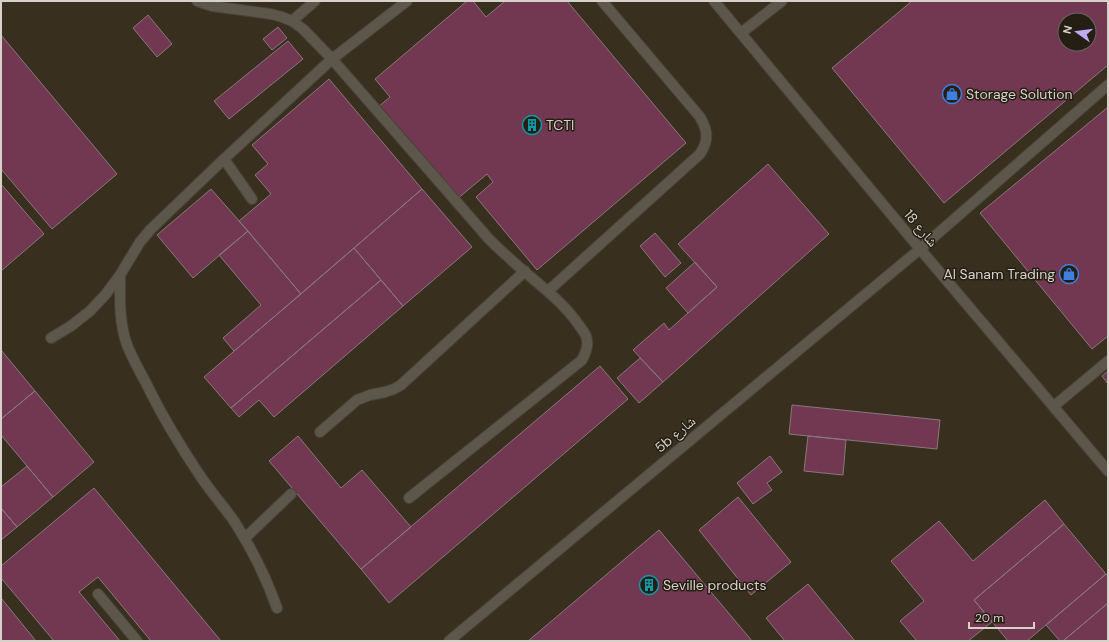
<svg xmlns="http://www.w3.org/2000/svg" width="1109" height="642" font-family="'DM Sans','Noto Naskh Arabic',sans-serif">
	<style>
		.built { fill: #382f1e; fill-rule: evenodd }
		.building { fill: #723851; stroke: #88787d; fill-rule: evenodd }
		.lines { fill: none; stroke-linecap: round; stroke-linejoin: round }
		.service-casing { stroke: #484239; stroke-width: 12 }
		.minor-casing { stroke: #484239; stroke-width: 12 }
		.service { stroke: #5d564a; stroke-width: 10 }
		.minor { stroke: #5d564a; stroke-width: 10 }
		.labels { text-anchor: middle; stroke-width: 3; stroke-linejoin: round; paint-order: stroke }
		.poi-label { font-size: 14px; fill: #d6d2ca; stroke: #241e13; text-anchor: start }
		.street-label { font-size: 14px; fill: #d6d2ca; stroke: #241e13 }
	</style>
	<rect width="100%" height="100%" fill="#2d271c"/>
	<!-- built -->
	<path class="built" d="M 1,1 L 1108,1 L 1108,641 L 1,641 ZM 1065,20 L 1089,20 L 1089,44 L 1065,44 Z"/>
	<!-- building -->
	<path class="building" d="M 467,1 L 473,1 L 486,17 L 505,1 L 567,1 L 686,143 L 537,270 L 476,197 L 493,182 L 487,174 L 456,200 L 378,107 L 390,97 L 375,79 Z
		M 912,1 L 1108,1 L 1108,65 L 944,203 L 832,68 ZM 1065,20 L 1089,20 L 1089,44 L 1065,44 Z
		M 148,15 L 172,44 L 157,57 L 133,28 Z
		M 278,27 L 287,38 L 272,50 L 263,39 Z
		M 1,35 L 117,174 L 52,229 L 1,169 Z
		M 288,41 L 303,59 L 229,119 L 214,101 Z
		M 329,79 L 422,189 L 301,294 L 239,221 L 271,194 L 255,175 L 268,164 L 252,145 Z
		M 1108,107 L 1108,336 L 1092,349 L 980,213 Z
		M 768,164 L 829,234 L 663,382 L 633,350 L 664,323 L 669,330 L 717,287 L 678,244 Z
		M 1,184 L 44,234 L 1,271 Z
		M 211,189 L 248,231 L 193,278 L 157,235 Z
		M 422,189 L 472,247 L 403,306 L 354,248 Z
		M 248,231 L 301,294 L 234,351 L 223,338 L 261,305 L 219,255 Z
		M 655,233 L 681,263 L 665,277 L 640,246 Z
		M 354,248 L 381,280 L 231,408 L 204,377 Z
		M 695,262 L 717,287 L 688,313 L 666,288 Z
		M 381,280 L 403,306 L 274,417 L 259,400 L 239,417 L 231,408 Z
		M 1,350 L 35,391 L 1,419 Z
		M 640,358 L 663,382 L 639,403 L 617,378 Z
		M 600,366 L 628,399 L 389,603 L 361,569 Z
		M 1108,371 L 1108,384 L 1102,376 Z
		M 35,391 L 94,462 L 53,497 L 1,435 L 1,419 Z
		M 792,405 L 940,420 L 937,449 L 789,434 Z
		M 298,436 L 341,488 L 362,470 L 411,527 L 361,569 L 269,461 Z
		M 808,436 L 846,440 L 843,475 L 804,471 Z
		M 770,456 L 782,472 L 767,483 L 772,490 L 753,504 L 737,483 Z
		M 27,466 L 53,497 L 17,527 L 1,508 L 1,487 Z
		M 94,488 L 221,641 L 151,641 L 98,577 L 79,592 L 120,641 L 54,641 L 1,578 L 1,566 Z
		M 738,497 L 791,562 L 751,595 L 699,530 Z
		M 1045,500 L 1064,524 L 974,600 L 992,622 L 968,641 L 917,641 L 900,621 L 924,601 L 891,561 L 939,521 L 973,561 Z
		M 1,508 L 17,527 L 1,540 Z
		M 1064,524 L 1106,574 L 1027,641 L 1008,641 L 974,600 Z
		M 659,530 L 752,641 L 528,641 Z
		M 1106,574 L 1108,576 L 1108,603 L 1063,641 L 1060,641 L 1046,625 Z
		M 808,584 L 855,641 L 785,641 L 766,618 Z
		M 1,598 L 36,641 L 1,641 Z
		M 1108,603 L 1108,641 L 1063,641 Z"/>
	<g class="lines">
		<defs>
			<path id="service" d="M 197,1 L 212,6 L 271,14 L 282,17 L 292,21 L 303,29 L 332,59 L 489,239 C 495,245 501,251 507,256 C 530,278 556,295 576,321 C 579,326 584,331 586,336 C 589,345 586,352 582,360 L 409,498
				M 292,21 L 315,1
				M 741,33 L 782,1
				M 224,159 L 252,199
				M 120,275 C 120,297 119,320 126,342 C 131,356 139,370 146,383 C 162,416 182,449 203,480 C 213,494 224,507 234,521 C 252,549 266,577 277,608
				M 548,291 L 700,154 C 709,140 708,131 700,117 L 602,1
				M 51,338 L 71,326 L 90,311 L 106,294 L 120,275 L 140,242 L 151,229 L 224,159 L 332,59 L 407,1
				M 1054,406 L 1108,361
				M 320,432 L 357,400 L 370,395 L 385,392 L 394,389 L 401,385 L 525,271
				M 245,538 L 291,494
				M 98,594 L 137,641
				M 449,641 L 920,249 L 1108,85"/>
			<path id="minor" d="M 714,1 L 920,249 L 1108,471"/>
		</defs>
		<!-- service casing -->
		<use href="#service" class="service-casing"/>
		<!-- minor casing -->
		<use href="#minor" class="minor-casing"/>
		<!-- service -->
		<use href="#service" class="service"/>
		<!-- minor -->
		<use href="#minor" class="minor"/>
	</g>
	<!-- icons -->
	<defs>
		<symbol id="shop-ring" viewBox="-11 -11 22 22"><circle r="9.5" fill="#241e13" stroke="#3f7fe0" stroke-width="1.5"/><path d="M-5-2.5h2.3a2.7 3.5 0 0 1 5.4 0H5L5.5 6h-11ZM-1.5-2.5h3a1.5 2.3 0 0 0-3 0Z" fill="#3f7fe0"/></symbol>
		<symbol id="building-ring" viewBox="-11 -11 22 22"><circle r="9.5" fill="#241e13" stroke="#0f9aa8" stroke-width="1.5"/><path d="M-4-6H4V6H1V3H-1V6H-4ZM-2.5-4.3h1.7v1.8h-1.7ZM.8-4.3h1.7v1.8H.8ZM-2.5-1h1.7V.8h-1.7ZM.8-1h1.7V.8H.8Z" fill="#0f9aa8"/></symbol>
	</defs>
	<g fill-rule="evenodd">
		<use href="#shop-ring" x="941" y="83" width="22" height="22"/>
		<use href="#building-ring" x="521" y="114" width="22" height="22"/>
		<use href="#shop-ring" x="1058" y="263" width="22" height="22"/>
		<use href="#building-ring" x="638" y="574" width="22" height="22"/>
	</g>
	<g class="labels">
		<!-- poi labels -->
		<g class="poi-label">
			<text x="966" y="99">Storage Solution</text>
			<text x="546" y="130">TCTI</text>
			<text x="1055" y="279" text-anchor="end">Al Sanam Trading</text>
			<text x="663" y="590">Seville products</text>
		</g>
		<!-- street labels -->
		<g class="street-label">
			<text transform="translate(921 228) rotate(50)" y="5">شارع 18</text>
			<text transform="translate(675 434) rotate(-40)" y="5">5b شارع</text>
		</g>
	</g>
	<!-- border -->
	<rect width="1109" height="642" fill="none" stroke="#d6d2ca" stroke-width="4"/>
	<!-- north arrow -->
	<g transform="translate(1077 32) rotate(284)"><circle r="19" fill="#241e13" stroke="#6b665c"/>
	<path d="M0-3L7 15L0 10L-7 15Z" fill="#c1a8f3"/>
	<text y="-6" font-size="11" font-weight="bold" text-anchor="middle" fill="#d6d2ca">N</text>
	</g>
	<!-- scale -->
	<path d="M969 622v6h65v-6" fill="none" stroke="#d6d2ca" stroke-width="2"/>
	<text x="975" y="622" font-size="12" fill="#d6d2ca" stroke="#241e13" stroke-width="3" paint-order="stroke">20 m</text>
</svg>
